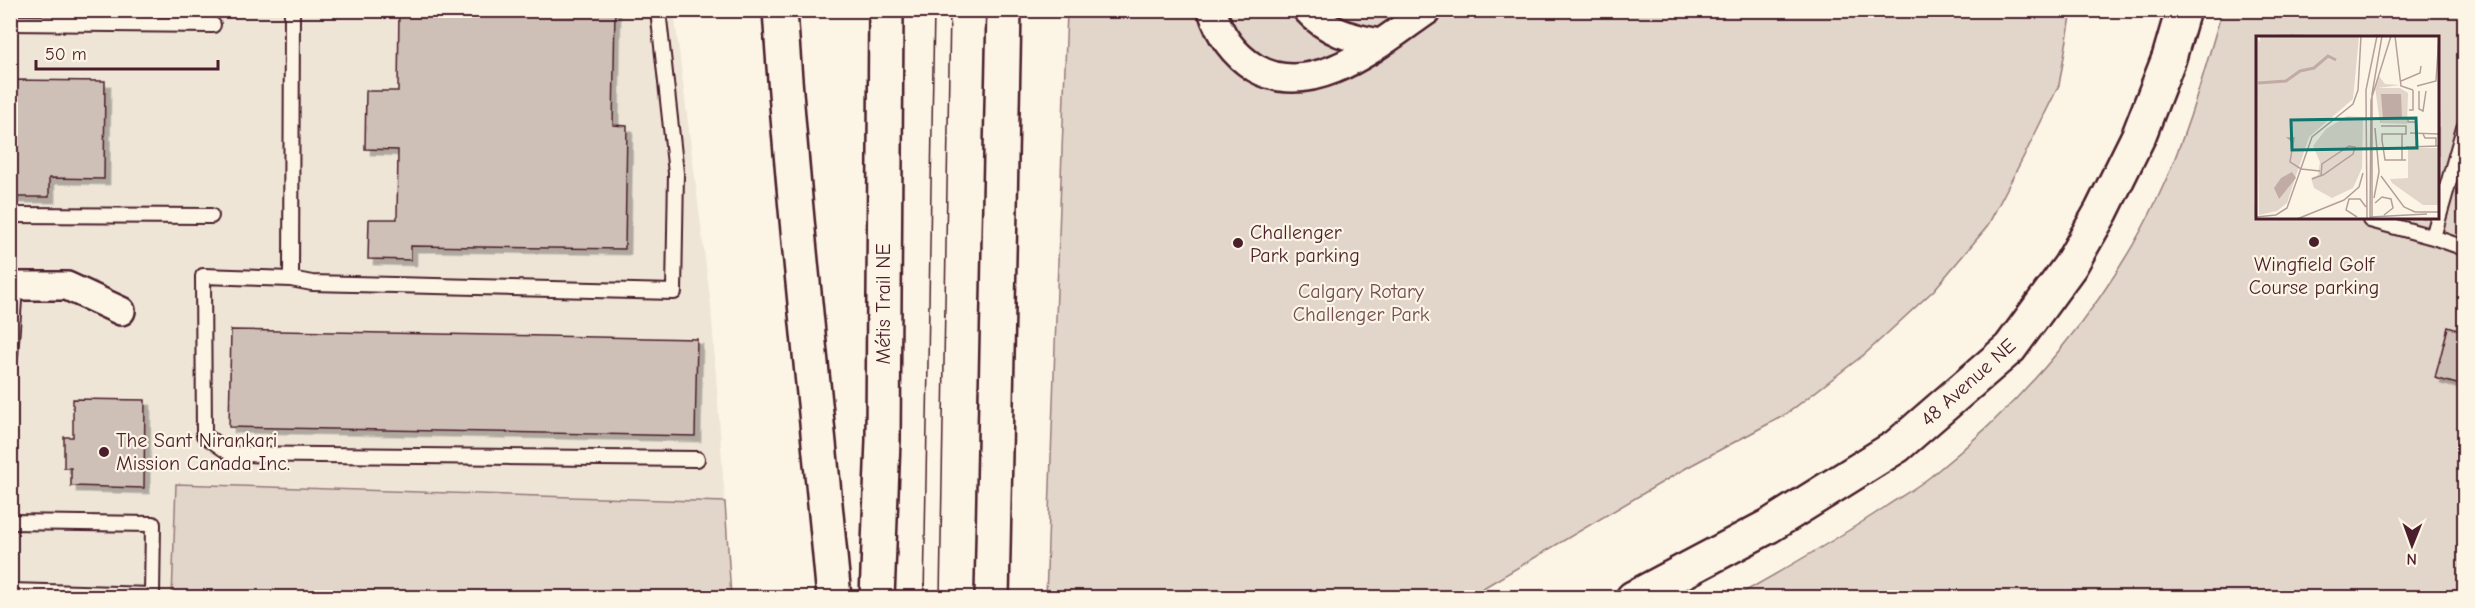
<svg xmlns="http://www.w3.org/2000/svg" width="2475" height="608" font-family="'Comic Neue',sans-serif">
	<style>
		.built { fill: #eee5d7 }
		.green { fill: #e2d5ca; stroke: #967a7a; stroke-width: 1.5; fill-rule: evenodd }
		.water { fill: #c0aca5; stroke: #917474; stroke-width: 1.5 }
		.building { fill: #cfc0b7; stroke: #4a1f2b; stroke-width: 1.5; filter: url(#shadow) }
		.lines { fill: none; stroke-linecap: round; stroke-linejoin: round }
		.service-casing { stroke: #4a1f2b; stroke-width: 18 }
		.minor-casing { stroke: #4a1f2b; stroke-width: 32 }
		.tertiary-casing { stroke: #4a1f2b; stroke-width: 38 }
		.primary-casing { stroke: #4a1f2b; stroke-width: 38 }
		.service { stroke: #fcf5e5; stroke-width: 14 }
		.minor { stroke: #fcf5e5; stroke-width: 27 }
		.tertiary { stroke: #fcf5e5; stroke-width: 33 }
		.primary { stroke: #fcf5e5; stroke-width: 33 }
		.tram { stroke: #4a1f2b; stroke-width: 1.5 }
		.poi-dot { fill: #4a1f2b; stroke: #fcf5e5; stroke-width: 2 }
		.labels { text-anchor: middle; stroke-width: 4.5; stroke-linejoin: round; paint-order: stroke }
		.poi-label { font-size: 20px; fill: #4a1f2b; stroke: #fcf5e5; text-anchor: start }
		.park-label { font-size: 20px; fill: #704c53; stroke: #fcf5e5 }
		.street-label { font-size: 20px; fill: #4a1f2b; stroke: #fcf5e5 }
		.inset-river { fill: none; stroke: #c0aca5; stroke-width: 3 }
		.inset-road { fill: none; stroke: #b59f9b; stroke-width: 1.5 }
		.view { fill: #0f766e; fill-opacity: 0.15; stroke: #0f766e; stroke-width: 3 }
		.inset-edge { fill: none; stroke: #4a1f2b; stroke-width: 3 }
	</style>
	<defs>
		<filter id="shadow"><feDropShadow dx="5.5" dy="5.5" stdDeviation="0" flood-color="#0004"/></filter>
	</defs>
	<rect width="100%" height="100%" fill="#fcf5e5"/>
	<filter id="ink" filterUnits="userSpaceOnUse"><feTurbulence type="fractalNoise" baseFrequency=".0167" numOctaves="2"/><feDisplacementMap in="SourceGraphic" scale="12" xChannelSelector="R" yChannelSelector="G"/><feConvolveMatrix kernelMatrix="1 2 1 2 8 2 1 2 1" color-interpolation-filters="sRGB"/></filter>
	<g filter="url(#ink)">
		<!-- built -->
		<path class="built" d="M 10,11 L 674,11 L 711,305 L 725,502 L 176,484 L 172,597 L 11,597 Z"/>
		<!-- green -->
		<path class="green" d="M 1067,11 L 2072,11 L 2059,85 L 2027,150 L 1987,227 L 1934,290 L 1866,353 L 1785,415 L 1688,467 L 1468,597 L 1046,598 Z
			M 2222,11 L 2464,11 L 2464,597 L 1733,598 C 1785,569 1836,540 1885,507 C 1900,497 1916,488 1930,477 C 2024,402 2108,304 2159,195 C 2187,136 2204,72 2222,11 ZM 2258,38 L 2438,38 L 2438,218 L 2258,218 Z
			M 176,484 L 725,502 L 731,597 L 172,598 Z"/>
		<!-- water -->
		<path class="water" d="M 319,593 L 422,593 L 492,597 L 277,597 Z"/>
		<!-- building -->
		<path class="building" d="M 399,10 L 615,10 L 613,125 L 627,126 L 625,249 L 411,246 L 411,260 L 368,259 L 369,219 L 397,219 L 398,150 L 365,149 L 366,91 L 398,91 Z
			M 10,80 L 105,81 L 104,179 L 49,178 L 49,197 L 10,197 Z
			M 2448,327 L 2464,332 L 2464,386 L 2435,378 Z
			M 231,330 L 697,339 L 695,436 L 229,427 Z
			M 73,399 L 145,400 L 144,488 L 71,486 L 71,468 L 64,468 L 64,437 L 73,437 Z"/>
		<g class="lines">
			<defs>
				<path id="service" d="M 658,10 L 676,173 L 674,292 L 312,283 L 291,279 L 203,276 L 204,435 L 231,454 L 697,459
					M 10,23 L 213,25
					M 2464,128 L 2433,237 L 2464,248
					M 10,215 L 211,216
					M 2370,220 L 2433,237
					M 291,279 L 292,10
					M 10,356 L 15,286
					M 10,522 L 153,524 L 152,595 L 10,591"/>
				<path id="minor" d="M 1212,10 C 1219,34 1234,55 1255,68 C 1314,102 1381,42 1428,10
					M 1307,10 C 1327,32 1351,38 1379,43
					M 10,286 L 67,286 L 121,311"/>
				<path id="tertiary" d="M 1633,598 L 1769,526 L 1897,446 L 2010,348 L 2070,266 L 2101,212 L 2139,135 L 2169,58 L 2183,10"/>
				<path id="primary" d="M 780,10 C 793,207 816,402 834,598
					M 877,598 L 883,440 L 886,10
					M 992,598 L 1004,10"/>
			</defs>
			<!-- service casing -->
			<use href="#service" class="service-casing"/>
			<!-- minor casing -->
			<use href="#minor" class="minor-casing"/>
			<!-- tertiary casing -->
			<use href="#tertiary" class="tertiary-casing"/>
			<!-- primary casing -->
			<use href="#primary" class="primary-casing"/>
			<!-- service -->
			<use href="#service" class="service"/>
			<!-- minor -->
			<use href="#minor" class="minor"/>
			<!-- tertiary -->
			<use href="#tertiary" class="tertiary"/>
			<!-- primary -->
			<use href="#primary" class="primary"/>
			<!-- tram -->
			<path class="tram" d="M 924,598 L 934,10
				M 940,598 L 950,10"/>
		</g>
	</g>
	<!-- markers -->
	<g class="poi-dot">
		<circle cx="2314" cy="242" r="6"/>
		<circle cx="1238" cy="243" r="6"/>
		<circle cx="104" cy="452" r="6"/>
	</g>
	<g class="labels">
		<!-- poi labels -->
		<g class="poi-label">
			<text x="1250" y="239">Challenger<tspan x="1250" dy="23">Park parking</tspan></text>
			<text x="2314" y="271" text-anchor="middle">Wingfield Golf<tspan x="2314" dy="23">Course parking</tspan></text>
			<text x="116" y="447">The Sant Nirankari<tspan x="116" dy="23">Mission Canada Inc.</tspan></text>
		</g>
		<!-- park labels -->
		<g class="park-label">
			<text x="1361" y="298">Calgary Rotary<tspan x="1361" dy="23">Challenger Park</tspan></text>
		</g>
		<!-- street labels -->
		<g class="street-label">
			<text transform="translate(883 304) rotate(-90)" y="7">Métis Trail NE</text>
			<text transform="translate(1968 382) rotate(-42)" y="7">48 Avenue NE</text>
		</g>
	</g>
	<!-- overview -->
	<g transform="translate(2256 36)">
		<rect width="183" height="183" fill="#fcf5e5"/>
		<path d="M 0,0 L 4,6 L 4,0 L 103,0 L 97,63 L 53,101 L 31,167 L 21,175 L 3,179 ZM 123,40 L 129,48 L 144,49 L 122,52 L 144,52 L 152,57 L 151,88 L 124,87 L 119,51 ZM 91,80 L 107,81 L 106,132 L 97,152 L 76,162 L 58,152 L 55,142 L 62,139 L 64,126 L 57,110 L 70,93 ZM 152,112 L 183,112 L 182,169 L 167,169 L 136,147 L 134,143 L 152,142 Z" fill="#e2d5ca"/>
		<path d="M 125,58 L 145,58 L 146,82 L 127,83 ZM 36,136 L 40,142 L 23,163 L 18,152 L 25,142 Z" fill="#c0aca5"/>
		<path class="inset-river" d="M 2,47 L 30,45 L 44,35 L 58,32 L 72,20 L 80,24"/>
		<path class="inset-road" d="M 139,0 L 145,50 L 157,54M 145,45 L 164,37 L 165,30M 161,50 L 180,45 L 183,0M 163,55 L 163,73 L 167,75 L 170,55M 153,74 L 157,74 L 157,54M 125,90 L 150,90 L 150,98 L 126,98 L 126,104 L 129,124 L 150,124M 154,97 L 183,98M 146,98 L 146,124M 160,98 L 160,82 L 152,82 L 152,86 L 160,86M 167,98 L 169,102 L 180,102 L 180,110M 37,106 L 32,102 L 38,102 L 34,126 L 45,133 L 64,135M 150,111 L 183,110M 125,140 L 148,171 L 159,176 L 183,176M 56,143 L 64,140 L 67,139 L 97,118 L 99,111 L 93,110 L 66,128 L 65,139M 118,162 L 123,136 L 119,92M 119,167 L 126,161 L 135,163 L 137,172 L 128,179M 0,181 L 20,179 L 31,172 L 56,101 L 97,68 L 102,54 L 105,0M 101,181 L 90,174 L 93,163 L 104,163 L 110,171M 114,181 L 171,178M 41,183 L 88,164 L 103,151 L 107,137M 111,183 L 110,54 L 121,0M 114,183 L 115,64 L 135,0M 116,183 L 116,58 L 126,0"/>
		<path class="view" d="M 160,82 L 161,112 L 36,114 L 35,84 Z"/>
		<rect width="183" height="183" class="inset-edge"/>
	</g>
	<!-- margin -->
	<rect width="2475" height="608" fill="none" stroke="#fcf5e5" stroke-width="36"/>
	<rect x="18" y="18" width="2439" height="572" fill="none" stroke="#4a1f2b" stroke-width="2" filter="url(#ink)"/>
	<!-- north arrow -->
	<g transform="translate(2412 545) rotate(181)" stroke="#fcf5e5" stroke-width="4.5" paint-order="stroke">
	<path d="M0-4.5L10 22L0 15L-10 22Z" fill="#4a1f2b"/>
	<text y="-9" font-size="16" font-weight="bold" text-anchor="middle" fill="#4a1f2b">N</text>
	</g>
	<!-- scale -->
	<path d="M36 60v9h182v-9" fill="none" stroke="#4a1f2b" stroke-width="3"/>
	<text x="45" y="60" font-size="18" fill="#4a1f2b" stroke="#fcf5e5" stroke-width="4.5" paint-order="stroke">50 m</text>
</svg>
